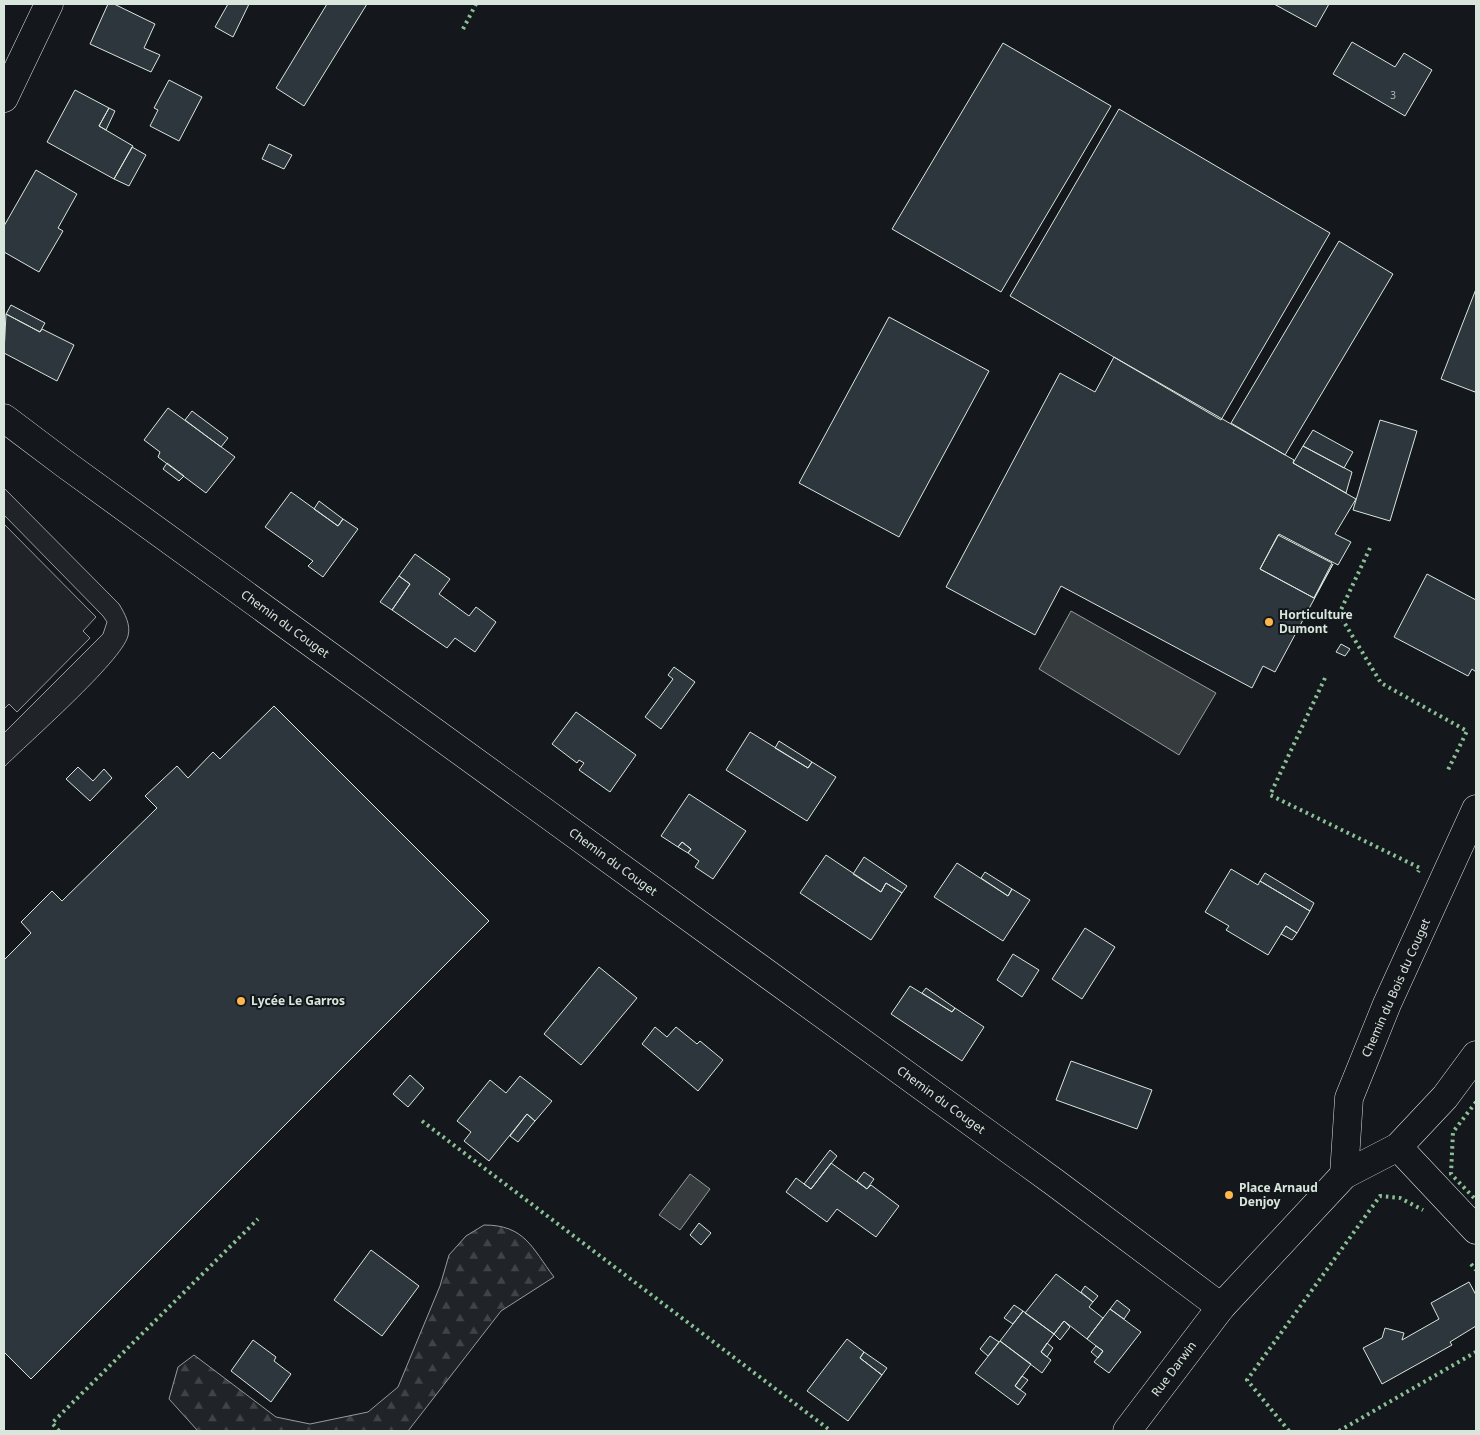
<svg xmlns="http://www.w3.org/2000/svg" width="1480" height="1435" font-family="'Noto Sans',sans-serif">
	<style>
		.forest { fill: url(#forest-firs); stroke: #939e99 }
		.pitch { fill: #202428; stroke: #939e99 }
		.water { fill: #363b3e; stroke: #939e99 }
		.building { fill: #2c363c; stroke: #d8e6dc }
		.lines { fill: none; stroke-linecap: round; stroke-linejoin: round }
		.street-casing { stroke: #d8e6dc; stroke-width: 29 }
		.secondary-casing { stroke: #d8e6dc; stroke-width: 29 }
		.street { stroke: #14181c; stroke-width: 28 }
		.secondary { stroke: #14181c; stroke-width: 28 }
		.hedge { stroke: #8ac095; stroke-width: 4; stroke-dasharray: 2.5 4; stroke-linecap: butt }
		.poi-dot { fill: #ffb74d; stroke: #14181c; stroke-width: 2 }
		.labels { text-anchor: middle; stroke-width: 4; stroke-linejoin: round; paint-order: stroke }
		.number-label { font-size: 10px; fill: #adbab4 }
		.poi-label { font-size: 12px; font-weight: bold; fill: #d8e6dc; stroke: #14181c; text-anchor: start }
		.street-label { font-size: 12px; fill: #d8e6dc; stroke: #14181c }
	</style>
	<defs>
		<pattern id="forest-firs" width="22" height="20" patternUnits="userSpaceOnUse" patternTransform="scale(1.25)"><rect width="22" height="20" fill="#202428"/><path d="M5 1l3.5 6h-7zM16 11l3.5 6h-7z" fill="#404447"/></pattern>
	</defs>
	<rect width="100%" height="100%" fill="#14181c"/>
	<!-- forest -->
	<path class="forest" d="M 484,1225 C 525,1225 532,1248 554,1277 L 501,1311 L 408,1431 L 198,1431 L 169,1399 L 178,1367 L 194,1355 L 276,1417 L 310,1424 L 368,1412 L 398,1387 L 440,1286 L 449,1255 L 466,1236 Z"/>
	<!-- pitch -->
	<path class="pitch" d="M 4,488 L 119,604 C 125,614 131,625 128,636 C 121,662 28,743 4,767 L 4,733 L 103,634 L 107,622 L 103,616 L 4,515 Z
		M 4,524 L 96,617 L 83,631 L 90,638 L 17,712 L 9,704 L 4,709 Z"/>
	<!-- water -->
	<path class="water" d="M 1071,611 L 1216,693 L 1179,755 L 1039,669 Z
		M 690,1174 L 710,1189 L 680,1230 L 659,1215 Z"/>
	<!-- building -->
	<path class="building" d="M 108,4 L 114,4 L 155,24 L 144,48 L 160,55 L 151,72 L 90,44 Z
		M 228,4 L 249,4 L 233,37 L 215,27 Z
		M 327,4 L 367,4 L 304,106 L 276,88 Z
		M 1274,4 L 1329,4 L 1316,27 Z
		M 1352,42 L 1395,67 L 1404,53 L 1432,70 L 1405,116 L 1333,74 Z
		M 1003,43 L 1111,106 L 1001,292 L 892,229 Z
		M 169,80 L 202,97 L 179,141 L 150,126 L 158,110 L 154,108 Z
		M 75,90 L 109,108 L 99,126 L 133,146 L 114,179 L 47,142 Z
		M 109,108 L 115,111 L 106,130 L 99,126 Z
		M 1119,109 L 1330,233 L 1221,420 L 1010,296 Z
		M 269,144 L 292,155 L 284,169 L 262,159 Z
		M 132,147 L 146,155 L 129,186 L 114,179 Z
		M 36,170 L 77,194 L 58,228 L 63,231 L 39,272 L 4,252 L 4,226 Z
		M 1339,241 L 1393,274 L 1285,455 L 1231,423 Z
		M 1476,289 L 1476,389 L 1475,392 L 1441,379 Z
		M 11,305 L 45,323 L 40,332 L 6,314 Z
		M 6,314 L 40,332 L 42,329 L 74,345 L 57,381 L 4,353 Z
		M 889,317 L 989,371 L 899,537 L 799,483 Z
		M 1114,357 L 1294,460 L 1293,463 L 1356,499 L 1335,534 L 1351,542 L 1338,565 L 1279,534 L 1260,569 L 1314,598 L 1333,564 L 1275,672 L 1263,666 L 1252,688 L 1061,586 L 1035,635 L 946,587 L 1060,373 L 1095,392 Z
		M 168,408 L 235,457 L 206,493 L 158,457 L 160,452 L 144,440 Z
		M 192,411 L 228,438 L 221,447 L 185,420 Z
		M 1380,420 L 1417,431 L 1390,521 L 1353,510 Z
		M 1313,430 L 1353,452 L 1344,468 L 1303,446 Z
		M 1303,446 L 1352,472 L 1346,493 L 1293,463 Z
		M 167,463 L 184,476 L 179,481 L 163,469 Z
		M 291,492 L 338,526 L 343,519 L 358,529 L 323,577 L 308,566 L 313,561 L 265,527 Z
		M 319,501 L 343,519 L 338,526 L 314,509 Z
		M 1278,535 L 1332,563 L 1314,598 L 1260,569 Z
		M 415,554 L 450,579 L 439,594 L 469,616 L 476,607 L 496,622 L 475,652 L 455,638 L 447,648 L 392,610 L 410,584 L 399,576 Z
		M 1427,574 L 1476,600 L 1476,672 L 1472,669 L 1468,676 L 1394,637 Z
		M 399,576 L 410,584 L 392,610 L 380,602 Z
		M 1341,644 L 1350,649 L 1345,656 L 1336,652 Z
		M 674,667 L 695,682 L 661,729 L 645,717 L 673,679 L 668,675 Z
		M 274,706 L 489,921 L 31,1379 L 4,1352 L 4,960 L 31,933 L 21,922 L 52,891 L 62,901 L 157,808 L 145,796 L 177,766 L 188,778 L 213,752 L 220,759 Z
		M 576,712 L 636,755 L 610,792 L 579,770 L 584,763 L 579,760 L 577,763 L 552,744 Z
		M 750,732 L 808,768 L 812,762 L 836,777 L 807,821 L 726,770 Z
		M 779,741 L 812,762 L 808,768 L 775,748 Z
		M 78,767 L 93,781 L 104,769 L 112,778 L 90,801 L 66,779 Z
		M 689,794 L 746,831 L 713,879 L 695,867 L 699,861 L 688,853 L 691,849 L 682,842 L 678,847 L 661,836 Z
		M 682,842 L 691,849 L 688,853 L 678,847 Z
		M 826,855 L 881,892 L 886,883 L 902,893 L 871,940 L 800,893 Z
		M 864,857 L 907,886 L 902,893 L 886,883 L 881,892 L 853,874 Z
		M 957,863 L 1008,896 L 1012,889 L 1030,900 L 1003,941 L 934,897 Z
		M 1231,869 L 1258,885 L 1260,881 L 1310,911 L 1297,933 L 1286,926 L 1268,955 L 1226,930 L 1229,926 L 1205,912 Z
		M 985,872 L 1012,889 L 1008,896 L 981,878 Z
		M 1265,873 L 1314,903 L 1310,911 L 1260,881 Z
		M 1286,926 L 1297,933 L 1292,940 L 1281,934 Z
		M 1085,928 L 1115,947 L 1082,999 L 1052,979 Z
		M 1013,954 L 1039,970 L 1022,997 L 997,980 Z
		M 599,967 L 637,998 L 581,1065 L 544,1034 Z
		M 910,986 L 952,1012 L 955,1008 L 984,1027 L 962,1061 L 891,1014 Z
		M 926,988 L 955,1008 L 952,1012 L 922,993 Z
		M 655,1027 L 667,1037 L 676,1027 L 697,1044 L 700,1041 L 723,1060 L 698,1091 L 642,1044 Z
		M 1071,1061 L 1152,1090 L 1137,1129 L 1056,1100 Z
		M 410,1075 L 424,1088 L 408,1107 L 393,1094 Z
		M 520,1076 L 552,1101 L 535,1121 L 527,1114 L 489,1161 L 464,1141 L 471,1132 L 457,1121 L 490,1080 L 506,1093 Z
		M 527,1114 L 535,1121 L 518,1142 L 510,1136 Z
		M 830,1150 L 837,1156 L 811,1189 L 804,1184 Z
		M 831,1163 L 867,1189 L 871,1185 L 899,1206 L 876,1237 L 837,1209 L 827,1222 L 786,1192 L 796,1178 L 811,1189 Z
		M 864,1172 L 874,1179 L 867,1189 L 857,1181 Z
		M 699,1223 L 711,1233 L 701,1245 L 690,1235 Z
		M 371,1250 L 419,1286 L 382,1336 L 334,1300 Z
		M 1056,1274 L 1093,1302 L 1089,1307 L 1103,1318 L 1087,1339 L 1064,1321 L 1054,1334 L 1025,1313 Z
		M 1469,1282 L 1476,1295 L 1476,1326 L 1450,1342 L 1452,1345 L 1382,1384 L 1363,1348 L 1382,1338 L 1385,1328 L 1404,1333 L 1402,1340 L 1439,1319 L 1431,1303 Z
		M 1085,1286 L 1098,1296 L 1093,1302 L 1081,1292 Z
		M 1117,1300 L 1130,1310 L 1124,1319 L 1110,1309 Z
		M 1014,1305 L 1023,1311 L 1013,1324 L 1004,1318 Z
		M 1110,1309 L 1141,1332 L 1109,1373 L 1094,1362 L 1103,1351 L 1087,1339 Z
		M 1023,1311 L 1054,1334 L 1041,1352 L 1051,1360 L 1042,1373 L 1000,1341 Z
		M 1064,1321 L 1070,1327 L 1060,1340 L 1054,1334 Z
		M 990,1336 L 999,1342 L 988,1356 L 980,1349 Z
		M 847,1339 L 864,1352 L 860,1358 L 882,1375 L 848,1421 L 807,1391 Z
		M 253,1340 L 276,1357 L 274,1361 L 291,1374 L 271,1402 L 231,1371 Z
		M 1000,1341 L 1031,1364 L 1015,1386 L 1026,1394 L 1018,1405 L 975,1373 Z
		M 1047,1343 L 1053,1348 L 1047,1357 L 1041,1352 Z
		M 1096,1346 L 1103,1351 L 1098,1358 L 1091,1352 Z
		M 864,1352 L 887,1368 L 882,1375 L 860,1358 Z
		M 1022,1376 L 1028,1380 L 1020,1390 L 1015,1386 Z"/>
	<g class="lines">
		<defs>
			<path id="street" d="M 4,98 L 49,4
				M 4,418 L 65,464 L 1054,1182 L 1221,1307
				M 1398,1147 L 1476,1230
				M 1344,1175 L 1349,1098 L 1387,1004 L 1476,809"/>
			<path id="secondary" d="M 1127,1431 L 1221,1307 L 1344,1175 L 1398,1147 L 1445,1097 L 1476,1055"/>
		</defs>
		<!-- street casing -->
		<use href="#street" class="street-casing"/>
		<!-- secondary casing -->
		<use href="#secondary" class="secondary-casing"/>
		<!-- street -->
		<use href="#street" class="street"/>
		<!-- secondary -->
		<use href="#secondary" class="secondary"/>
		<!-- hedge -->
		<path class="hedge" d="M 463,29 L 476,4
			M 1370,548 L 1339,614 L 1381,683 L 1467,731 L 1447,772
			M 1325,678 L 1270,795 L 1420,868 L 1418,872
			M 1476,1102 L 1453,1132 L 1451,1174 L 1476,1200
			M 422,1121 L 831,1431
			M 1471,1264 L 1476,1270
			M 59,1431 L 52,1423 L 258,1219
			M 1289,1431 L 1247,1380 L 1380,1196 L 1400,1198 L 1423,1210
			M 1339,1431 L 1476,1352"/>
	</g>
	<!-- markers -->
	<g class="poi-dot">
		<circle cx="1269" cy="622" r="5"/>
		<circle cx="241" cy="1001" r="5"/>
		<circle cx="1229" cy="1195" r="5"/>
	</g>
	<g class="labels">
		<!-- number labels -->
		<g class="number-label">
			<text x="1393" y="99">3</text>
		</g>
		<!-- poi labels -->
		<g class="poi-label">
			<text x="1279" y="619">Horticulture<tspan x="1279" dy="14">Dumont</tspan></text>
			<text x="251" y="1005">Lycée Le Garros</text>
			<text x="1239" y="1192">Place Arnaud<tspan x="1239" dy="14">Denjoy</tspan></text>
		</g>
		<!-- street labels -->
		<g class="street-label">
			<text transform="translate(285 624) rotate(36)" y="4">Chemin du Couget</text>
			<text transform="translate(613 862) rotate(36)" y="4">Chemin du Couget</text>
			<text transform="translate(1396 988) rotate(-66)" y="4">Chemin du Bois du Couget</text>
			<text transform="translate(941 1100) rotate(36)" y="4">Chemin du Couget</text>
			<text transform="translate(1174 1369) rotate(-53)" y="4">Rue Darwin</text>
		</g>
	</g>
	<!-- border -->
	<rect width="1480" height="1435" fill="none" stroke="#d8e6dc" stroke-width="10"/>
</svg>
